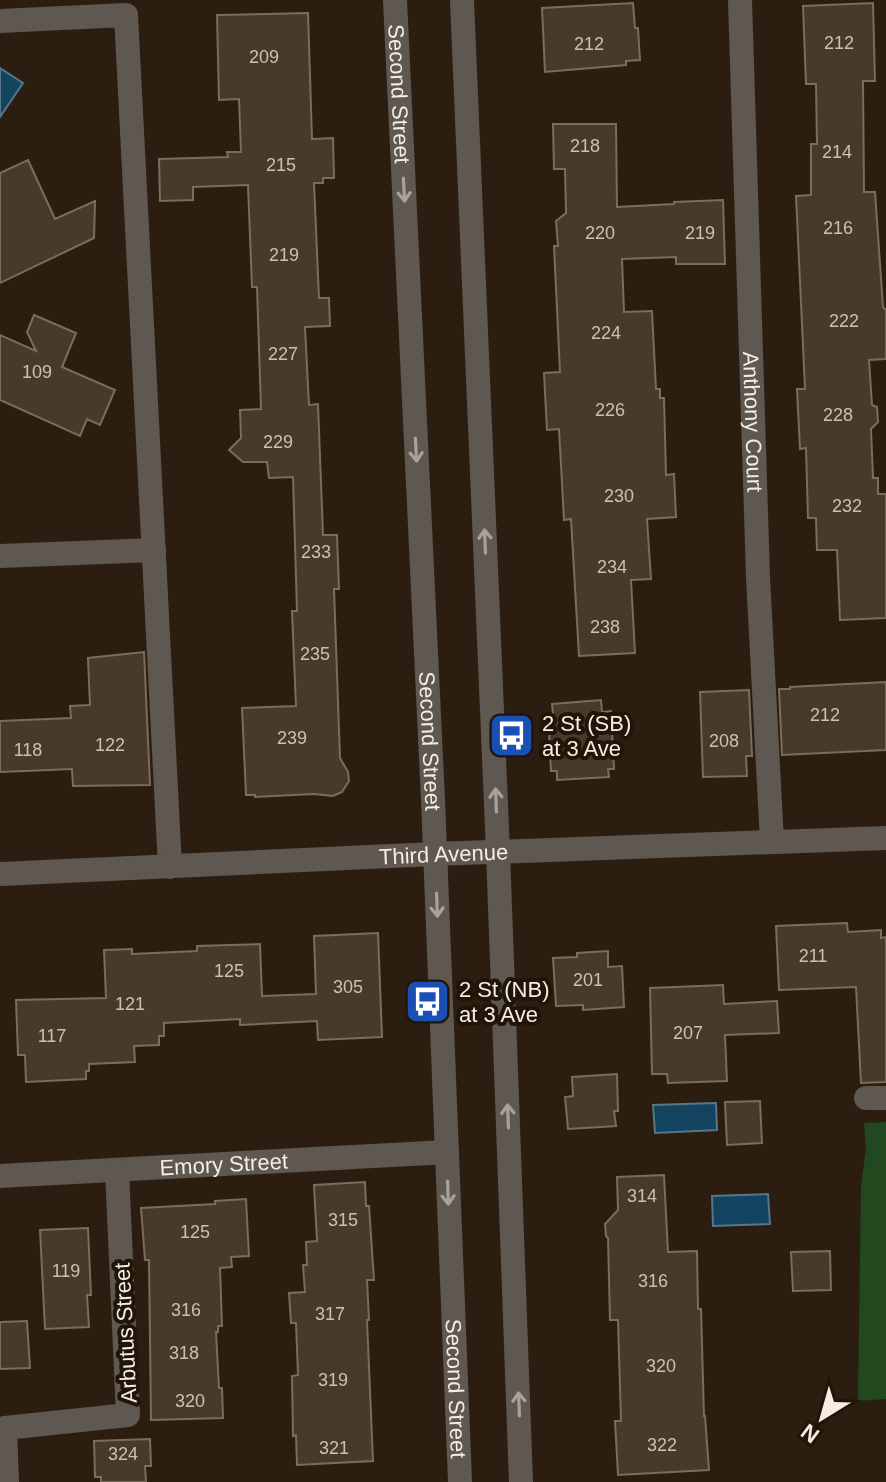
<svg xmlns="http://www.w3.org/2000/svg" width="886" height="1482" font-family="Arial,sans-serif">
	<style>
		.green { fill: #21481e }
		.water { fill: #13445f; stroke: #577687; stroke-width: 2 }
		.building { fill: #483a2b; stroke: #7b6c5b; stroke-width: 2 }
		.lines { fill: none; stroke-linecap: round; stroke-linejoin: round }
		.minor { stroke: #5e5851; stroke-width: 24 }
		.oneway { stroke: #aaa29a }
		.labels { text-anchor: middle; stroke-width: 8; stroke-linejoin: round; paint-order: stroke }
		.number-label { font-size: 18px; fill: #cac0b5 }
		.street-label { font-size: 22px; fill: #f5ece3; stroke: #211507 }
		.poi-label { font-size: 22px; fill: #f5ece3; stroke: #211507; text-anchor: start }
	</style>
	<rect width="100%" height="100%" fill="#2b1e10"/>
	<!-- green -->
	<path class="green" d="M 886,1122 L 886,1399 L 858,1401 L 861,1186 L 866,1148 L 864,1123 Z"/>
	<!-- water -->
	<path class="water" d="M 0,68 L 23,83 L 0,117 Z
		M 716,1103 L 717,1130 L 655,1133 L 653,1105 Z
		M 768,1194 L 770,1224 L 713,1226 L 712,1196 Z"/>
	<!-- building -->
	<path class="building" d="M 633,3 L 635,28 L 638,28 L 640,60 L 626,61 L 626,65 L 545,72 L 542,8 Z
		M 873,3 L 875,81 L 863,81 L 864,192 L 875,192 L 883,307 L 886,310 L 886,359 L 869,360 L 872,405 L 877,407 L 878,422 L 871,429 L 873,478 L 878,478 L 878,494 L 886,494 L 886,618 L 840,620 L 837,550 L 817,550 L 816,518 L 808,518 L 806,448 L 800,449 L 797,389 L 805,389 L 796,196 L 811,195 L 811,144 L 817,144 L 816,84 L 806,84 L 803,6 Z
		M 308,13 L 312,139 L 333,138 L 334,178 L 323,178 L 323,183 L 314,183 L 319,298 L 329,298 L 330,326 L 305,327 L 309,405 L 318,404 L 323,535 L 337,535 L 339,589 L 334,589 L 340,758 L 348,772 L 349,781 L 342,792 L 333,796 L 314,794 L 255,797 L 255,795 L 246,795 L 242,708 L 296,706 L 292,611 L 297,611 L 293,477 L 269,478 L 267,462 L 243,462 L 229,450 L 241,438 L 240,410 L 261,409 L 257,287 L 252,287 L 248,185 L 193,187 L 193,200 L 160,201 L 159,159 L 228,157 L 227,152 L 241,152 L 239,99 L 219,100 L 217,15 Z
		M 553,124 L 616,124 L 617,207 L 674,204 L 674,202 L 723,200 L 725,264 L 676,264 L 676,257 L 622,259 L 624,312 L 652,311 L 656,389 L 660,389 L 660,398 L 664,398 L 666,475 L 674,474 L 676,517 L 647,519 L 651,579 L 631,580 L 635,653 L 579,656 L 571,519 L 564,520 L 559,429 L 547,430 L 544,373 L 560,372 L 554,246 L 558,246 L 556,221 L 566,213 L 565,169 L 554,169 Z
		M 28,160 L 55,219 L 95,201 L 94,238 L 0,283 L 0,173 Z
		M 34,315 L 76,333 L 62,367 L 115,390 L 100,425 L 87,419 L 80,436 L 0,400 L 0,335 L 36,351 L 27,332 Z
		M 144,652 L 150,785 L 73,786 L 72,769 L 0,772 L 0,721 L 71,718 L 70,706 L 90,705 L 88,658 Z
		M 886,682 L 886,750 L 782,755 L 779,689 L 790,689 L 790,687 Z
		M 749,690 L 752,756 L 746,756 L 747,776 L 703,777 L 700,692 Z
		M 601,700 L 602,712 L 611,711 L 614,769 L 608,769 L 609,777 L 557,780 L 557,771 L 551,771 L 548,714 L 553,714 L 552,704 Z
		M 847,923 L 848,932 L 881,930 L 881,938 L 886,937 L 886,1082 L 861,1083 L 856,987 L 779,990 L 776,926 Z
		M 378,933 L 382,1037 L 318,1040 L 317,1021 L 240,1025 L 240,1019 L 164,1023 L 164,1036 L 159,1036 L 159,1045 L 134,1046 L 135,1062 L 89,1064 L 89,1071 L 86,1071 L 86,1079 L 26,1082 L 25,1055 L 18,1055 L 16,1000 L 106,998 L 104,950 L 132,949 L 132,954 L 197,951 L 197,946 L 260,944 L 262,996 L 316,994 L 314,936 Z
		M 608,951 L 608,967 L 622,966 L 624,1007 L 583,1010 L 583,1005 L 556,1006 L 553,958 L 577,957 L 577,953 Z
		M 723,985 L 724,1004 L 777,1001 L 779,1033 L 725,1035 L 727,1081 L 668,1083 L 667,1074 L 652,1074 L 650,988 Z
		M 617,1074 L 618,1111 L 614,1111 L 616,1126 L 568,1129 L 565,1097 L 573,1096 L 572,1077 Z
		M 760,1101 L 762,1143 L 727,1145 L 725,1102 Z
		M 664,1175 L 668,1252 L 697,1251 L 698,1309 L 701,1309 L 704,1416 L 705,1416 L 709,1470 L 618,1475 L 615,1421 L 621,1421 L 618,1320 L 610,1320 L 608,1238 L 606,1236 L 605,1224 L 618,1210 L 617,1177 Z
		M 365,1182 L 366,1206 L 369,1206 L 374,1280 L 367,1280 L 369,1320 L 367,1320 L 373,1461 L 297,1465 L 296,1435 L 293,1436 L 292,1376 L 298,1375 L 296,1323 L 291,1323 L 289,1293 L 305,1292 L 303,1265 L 307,1265 L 306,1242 L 317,1241 L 314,1185 Z
		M 246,1199 L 249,1256 L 231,1257 L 232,1267 L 220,1268 L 222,1326 L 218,1326 L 218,1332 L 216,1332 L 219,1388 L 222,1388 L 223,1418 L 151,1420 L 149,1260 L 145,1260 L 141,1208 L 215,1204 L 215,1201 Z
		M 88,1228 L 91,1295 L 87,1295 L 89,1327 L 45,1329 L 40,1230 Z
		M 830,1251 L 831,1290 L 793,1291 L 791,1252 Z
		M 27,1321 L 30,1368 L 0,1369 L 0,1322 Z
		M 150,1439 L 151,1466 L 145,1466 L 146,1482 L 101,1482 L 101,1477 L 95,1477 L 94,1441 Z"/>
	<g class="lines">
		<!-- minor -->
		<g class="minor">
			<path id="s1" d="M 395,0 L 433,800 L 460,1482"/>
			<path d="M 462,0 L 498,852 L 521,1482"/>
			<path id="s2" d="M 740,0 L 758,577 L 772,842"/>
			<path d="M 0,21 L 126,15 L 170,867"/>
			<path d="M 0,556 L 154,550"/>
			<path id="s3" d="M 0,874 L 435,854 L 886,838"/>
			<path d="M 866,1098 L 886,1098"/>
			<path id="s4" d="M 0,1176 L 447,1152"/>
			<path d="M 7,1482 L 5,1428 L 128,1415 L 117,1170"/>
		</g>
	</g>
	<!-- one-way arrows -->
	<defs><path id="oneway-shaft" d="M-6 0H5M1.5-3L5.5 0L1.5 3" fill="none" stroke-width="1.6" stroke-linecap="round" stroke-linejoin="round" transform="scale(2)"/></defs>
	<g class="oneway">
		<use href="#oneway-shaft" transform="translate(404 190) rotate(87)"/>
		<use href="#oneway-shaft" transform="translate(416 450) rotate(87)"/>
		<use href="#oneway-shaft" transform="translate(485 541) rotate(-92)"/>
		<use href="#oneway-shaft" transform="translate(496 800) rotate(-92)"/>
		<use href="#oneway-shaft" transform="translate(437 905) rotate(88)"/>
		<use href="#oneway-shaft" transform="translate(508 1116) rotate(-92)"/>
		<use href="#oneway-shaft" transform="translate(448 1193) rotate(88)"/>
		<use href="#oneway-shaft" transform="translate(519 1404) rotate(-92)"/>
	</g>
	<!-- icons -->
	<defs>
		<symbol id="bus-square" viewBox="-11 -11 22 22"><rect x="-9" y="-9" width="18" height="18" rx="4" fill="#1a4fb4" stroke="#211507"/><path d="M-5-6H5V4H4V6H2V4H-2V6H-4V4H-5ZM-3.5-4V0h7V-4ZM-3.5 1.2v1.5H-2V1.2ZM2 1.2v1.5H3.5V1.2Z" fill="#fff"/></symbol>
	</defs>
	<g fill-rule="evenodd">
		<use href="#bus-square" x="486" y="710" width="51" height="51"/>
		<use href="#bus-square" x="402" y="976" width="51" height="51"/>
	</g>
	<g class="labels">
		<!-- number labels -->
		<g class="number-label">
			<text x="839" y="49">212</text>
			<text x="589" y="50">212</text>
			<text x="264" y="63">209</text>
			<text x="585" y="152">218</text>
			<text x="837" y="158">214</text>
			<text x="281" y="171">215</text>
			<text x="838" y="234">216</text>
			<text x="600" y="239">220</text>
			<text x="700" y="239">219</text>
			<text x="284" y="261">219</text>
			<text x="844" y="327">222</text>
			<text x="606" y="339">224</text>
			<text x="283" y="360">227</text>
			<text x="37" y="378">109</text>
			<text x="610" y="416">226</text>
			<text x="838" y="421">228</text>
			<text x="278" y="448">229</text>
			<text x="619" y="502">230</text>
			<text x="847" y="512">232</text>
			<text x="316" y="558">233</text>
			<text x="612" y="573">234</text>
			<text x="605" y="633">238</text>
			<text x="315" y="660">235</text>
			<text x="825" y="721">212</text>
			<text x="292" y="744">239</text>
			<text x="724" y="747">208</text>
			<text x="110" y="751">122</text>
			<text x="28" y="756">118</text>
			<text x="813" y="962">211</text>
			<text x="229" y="977">125</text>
			<text x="588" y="986">201</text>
			<text x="348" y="993">305</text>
			<text x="130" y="1010">121</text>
			<text x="688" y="1039">207</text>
			<text x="52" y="1042">117</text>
			<text x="642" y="1202">314</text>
			<text x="343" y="1226">315</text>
			<text x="195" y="1238">125</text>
			<text x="66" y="1277">119</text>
			<text x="653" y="1287">316</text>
			<text x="186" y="1316">316</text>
			<text x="330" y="1320">317</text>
			<text x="184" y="1359">318</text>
			<text x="661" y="1372">320</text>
			<text x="333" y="1386">319</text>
			<text x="190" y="1407">320</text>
			<text x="662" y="1451">322</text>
			<text x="334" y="1454">321</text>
			<text x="123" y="1460">324</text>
		</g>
		<!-- street labels -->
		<g class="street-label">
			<text dy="8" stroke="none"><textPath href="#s1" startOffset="94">Second Street</textPath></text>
			<text dy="8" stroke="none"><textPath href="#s2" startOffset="422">Anthony Court</textPath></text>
			<text dy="8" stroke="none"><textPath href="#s1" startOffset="742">Second Street</textPath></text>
			<text dy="8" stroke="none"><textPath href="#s3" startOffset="444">Third Avenue</textPath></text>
			<text dy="8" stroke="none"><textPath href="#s4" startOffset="224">Emory Street</textPath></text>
			<text transform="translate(125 1333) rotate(-93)" y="8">Arbutus Street</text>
			<text dy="8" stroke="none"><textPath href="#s1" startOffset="1390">Second Street</textPath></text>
		</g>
		<!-- poi labels -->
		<g class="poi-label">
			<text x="542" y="731">2 St (SB)<tspan x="542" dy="25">at 3 Ave</tspan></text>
			<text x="459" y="997">2 St (NB)<tspan x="459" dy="25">at 3 Ave</tspan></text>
		</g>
	</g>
	<!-- north arrow -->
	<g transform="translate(822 1418) rotate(217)" stroke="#211507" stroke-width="6" paint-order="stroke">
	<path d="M0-6L14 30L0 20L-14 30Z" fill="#f5ece3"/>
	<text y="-12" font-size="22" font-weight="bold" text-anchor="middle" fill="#f5ece3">N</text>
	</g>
</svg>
